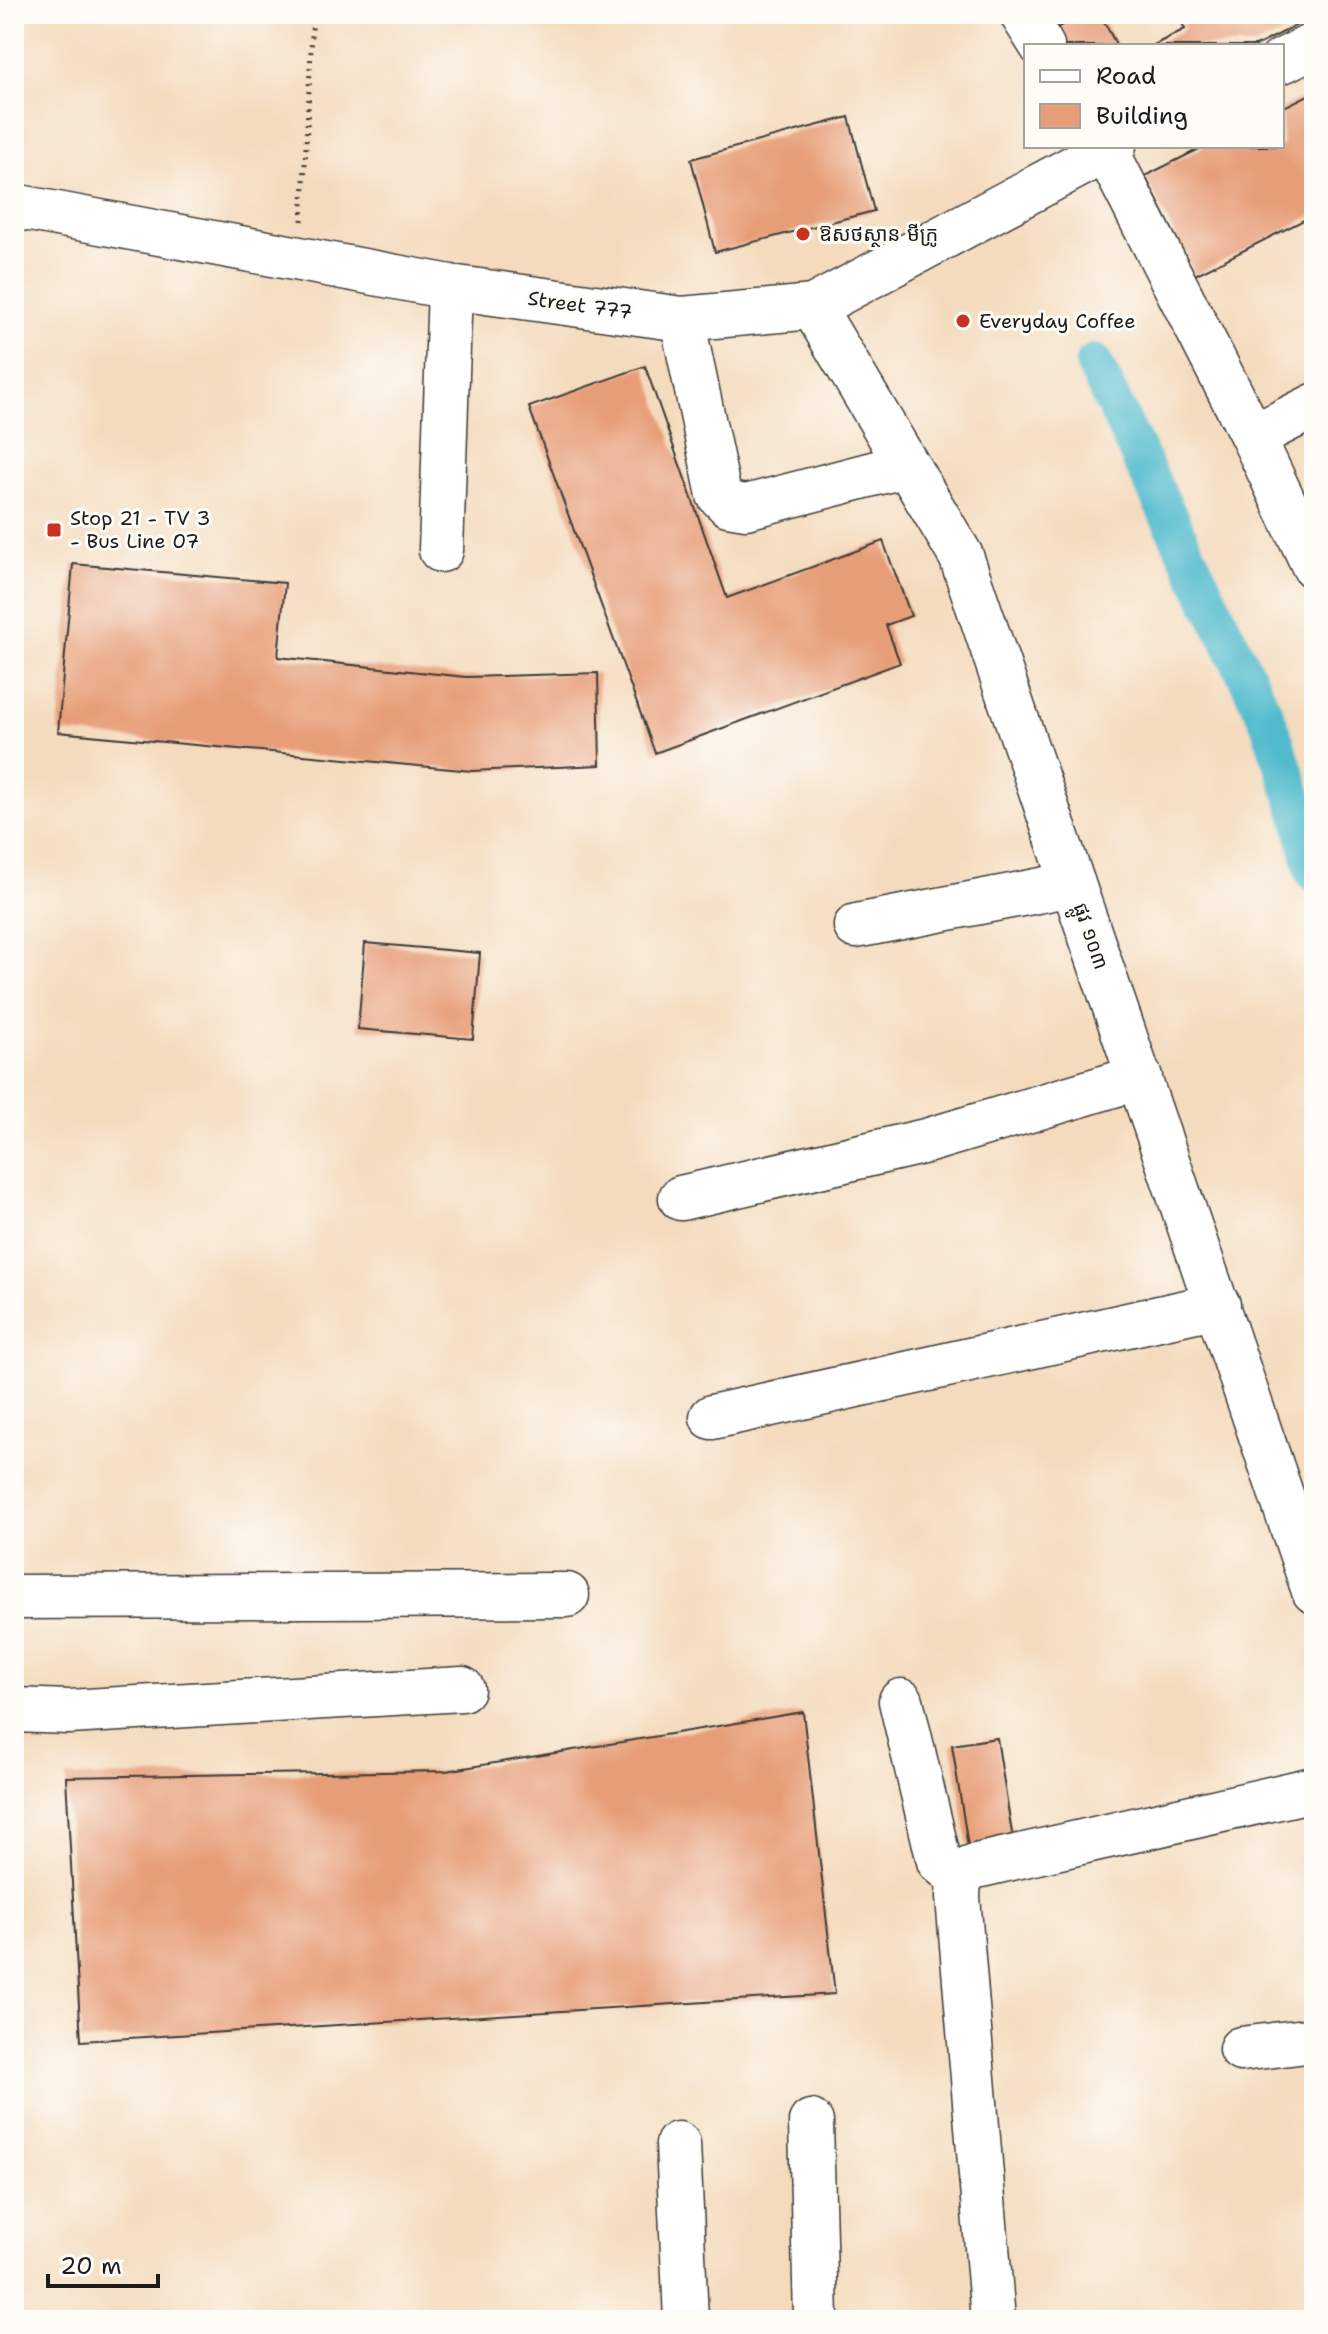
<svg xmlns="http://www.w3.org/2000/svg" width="1328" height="2334" font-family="'Shantell Sans','Noto Sans Khmer',sans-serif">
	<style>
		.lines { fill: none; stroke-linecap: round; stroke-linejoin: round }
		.canal { stroke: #51bbce; stroke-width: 38 }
		.building { fill: #e79e78 }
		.minor-casing { stroke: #3c3934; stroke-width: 47 }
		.path { stroke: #3c3934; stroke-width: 5; stroke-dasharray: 2 6; stroke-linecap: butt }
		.minor { stroke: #fff; stroke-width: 44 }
		.poi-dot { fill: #c8321e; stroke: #fdfcf7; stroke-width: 3 }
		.labels { text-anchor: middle; stroke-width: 6; stroke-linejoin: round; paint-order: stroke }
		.poi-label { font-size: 20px; fill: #1c1c1c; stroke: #fdfcf7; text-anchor: start }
		.street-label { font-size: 20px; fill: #1c1c1c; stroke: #fdfcf7 }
	</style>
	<rect width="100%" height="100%" fill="#fdfcf7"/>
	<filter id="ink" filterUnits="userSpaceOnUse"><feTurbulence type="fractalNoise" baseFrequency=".0125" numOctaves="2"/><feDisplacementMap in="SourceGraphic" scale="16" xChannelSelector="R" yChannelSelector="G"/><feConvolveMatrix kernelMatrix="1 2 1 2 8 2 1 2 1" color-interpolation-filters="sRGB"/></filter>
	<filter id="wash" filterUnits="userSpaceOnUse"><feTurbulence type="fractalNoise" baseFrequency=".006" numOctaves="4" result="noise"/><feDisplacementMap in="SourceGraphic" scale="32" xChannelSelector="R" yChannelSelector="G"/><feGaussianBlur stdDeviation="1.8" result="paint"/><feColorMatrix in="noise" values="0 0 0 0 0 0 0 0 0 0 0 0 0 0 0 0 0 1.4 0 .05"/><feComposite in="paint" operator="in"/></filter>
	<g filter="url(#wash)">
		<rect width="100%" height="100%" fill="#f4dbbe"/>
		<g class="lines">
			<!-- canal -->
			<path class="canal" d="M 1094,363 L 1268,721 L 1301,818 L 1314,873"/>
		</g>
		<g id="blocks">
			<!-- building -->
			<path class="building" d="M 1084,14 L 1100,14 L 1117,46 L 1053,46 L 1046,33 Z
				M 1177,14 L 1202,14 L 1204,18 L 1211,14 L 1307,14 L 1309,19 L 1256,46 L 1152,46 L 1185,29 Z
				M 1314,92 L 1314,215 L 1195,275 L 1145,176 L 1205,146 L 1282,146 L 1282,108 Z
				M 849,117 L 874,211 L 715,252 L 691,159 Z
				M 645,366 L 727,598 L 883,541 L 911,616 L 886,625 L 900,663 L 655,753 L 529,407 Z
				M 73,564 L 285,583 L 278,657 L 466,677 L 598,673 L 600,765 L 472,771 L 58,732 Z
				M 365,943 L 480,953 L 473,1039 L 358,1029 Z
				M 803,1712 L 835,1994 L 81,2041 L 66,1777 L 446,1771 Z
				M 997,1738 L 1015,1853 L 970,1859 L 952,1745 Z"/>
		</g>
	</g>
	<g filter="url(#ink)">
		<use href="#blocks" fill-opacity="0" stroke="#3c3934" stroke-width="2"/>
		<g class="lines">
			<defs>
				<path id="minor" d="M 1022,14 L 1042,46
					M 1282,61 L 1314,45
					M 1104,146 L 1253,437 L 1314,566
					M 14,206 L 450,287 L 682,319 L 813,307 L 1114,146
					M 813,307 L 961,556 L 1314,1591
					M 682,319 L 719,495 L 728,504 L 746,507 L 907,465
					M 1253,437 L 1314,406
					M 441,550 L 450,287
					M 856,926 L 1073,884
					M 681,1198 L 926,1141 L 1140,1077
					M 712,1417 L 1218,1305
					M 14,1597 L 567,1595
					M 901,1701 L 939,1861 L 959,1878
					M 14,1710 L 69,1712 L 462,1689
					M 1241,2049 L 1314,2040
					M 811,2122 L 816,2320
					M 678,2144 L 686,2320
					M 993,2320 L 958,1897 L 959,1878 L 972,1867 L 1314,1789"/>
			</defs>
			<!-- minor casing -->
			<use href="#minor" class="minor-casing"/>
			<!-- path -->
			<path class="path" d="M 302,221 L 313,14"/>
			<!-- minor -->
			<use href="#minor" class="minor"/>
		</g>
	</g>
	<!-- markers -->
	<g class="poi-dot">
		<circle cx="803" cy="234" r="8"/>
		<circle cx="963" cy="321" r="8"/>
		<rect x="46" y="522" width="16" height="16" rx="4"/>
	</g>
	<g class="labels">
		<!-- poi labels -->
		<g class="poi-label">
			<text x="819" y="241">ឱសថស្ថាន មីក្រូ</text>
			<text x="979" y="328">Everyday Coffee</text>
			<text x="70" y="525">Stop 21 - TV 3<tspan x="70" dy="23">- Bus Line 07</tspan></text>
		</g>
		<!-- street labels -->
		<g class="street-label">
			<text transform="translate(580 305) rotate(8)" y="7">Street 777</text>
			<text transform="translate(1091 936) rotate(71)" y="7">ផ្លូវ ១០៣</text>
		</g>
	</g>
	<!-- margin -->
	<rect width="1328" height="2334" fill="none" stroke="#fdfcf7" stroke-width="48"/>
	<!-- legend -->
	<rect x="1024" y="44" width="260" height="104" fill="#fdfcf7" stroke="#a3a29f" stroke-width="2"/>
	<rect x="1040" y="70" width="40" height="12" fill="#ffffff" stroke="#a3a29f" stroke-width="2"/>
	<text x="1096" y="84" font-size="24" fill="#1c1c1c">Road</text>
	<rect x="1040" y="104" width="40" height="24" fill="#e79e78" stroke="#a3a29f" stroke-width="2"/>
	<text x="1096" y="124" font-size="24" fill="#1c1c1c">Building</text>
	<!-- scale -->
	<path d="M48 2274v12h110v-12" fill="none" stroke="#1c1c1c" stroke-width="4"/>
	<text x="60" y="2274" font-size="24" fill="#1c1c1c" stroke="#fdfcf7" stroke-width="6" paint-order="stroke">20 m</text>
</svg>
